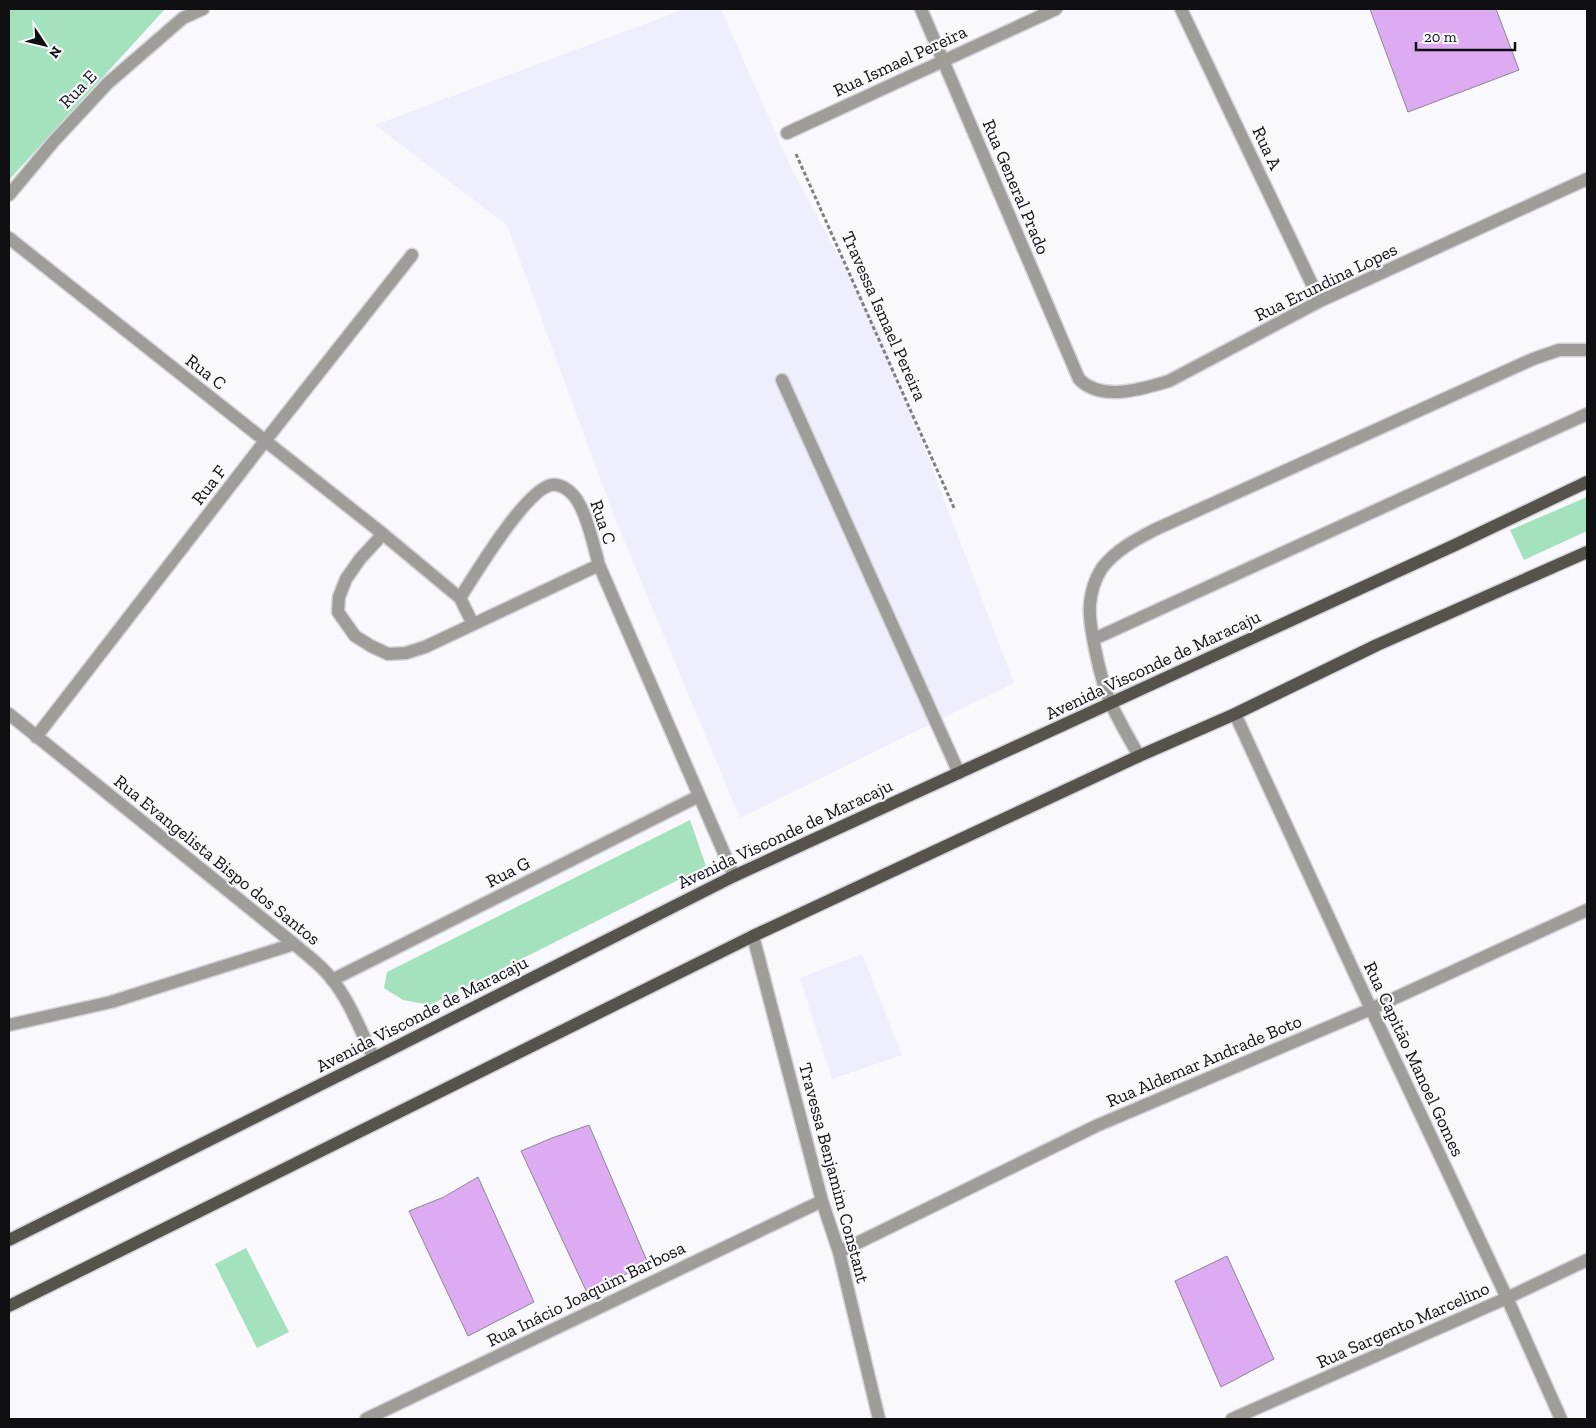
<svg xmlns="http://www.w3.org/2000/svg" width="1596" height="1428" font-family="'Zilla Slab',serif">
	<style>
		.built { fill: #eeeefd }
		.green { fill: #a4e1bd }
		.building { fill: #dcabf2; stroke: #8d8790 }
		.lines { fill: none; stroke-linecap: round; stroke-linejoin: round }
		.minor-casing { stroke: #d4d4d7; stroke-width: 15 }
		.major-casing { stroke: #d4d4d7; stroke-width: 15 }
		.path { stroke: #808083; stroke-width: 3; stroke-dasharray: 4 2.5; stroke-linecap: butt }
		.minor { stroke: #9e9d99; stroke-width: 12 }
		.major { stroke: #55534b; stroke-width: 12 }
		.labels { text-anchor: middle; stroke-width: 4.5; stroke-linejoin: round; paint-order: stroke }
		.street-label { font-size: 18px; fill: #0f0f12; stroke: #f9f9fd }
	</style>
	<rect width="100%" height="100%" fill="#f9f9fd"/>
	<!-- built -->
	<path class="built" d="M 685,9 L 721,9 L 791,168 L 880,332 L 1014,683 L 740,818 L 614,516 L 507,225 L 375,125 Z
		M 862,954 L 902,1055 L 832,1079 L 800,978 Z"/>
	<!-- green -->
	<path class="green" d="M 9,9 L 165,9 L 9,180 Z
		M 1587,497 L 1587,531 L 1524,560 L 1510,530 Z
		M 690,820 L 706,866 L 430,1005 L 403,1000 L 384,988 L 387,972 Z
		M 246,1248 L 289,1332 L 257,1348 L 215,1264 Z"/>
	<!-- building -->
	<path class="building" d="M 1370,9 L 1496,9 L 1519,70 L 1408,112 Z
		M 589,1125 L 647,1261 L 589,1297 L 521,1151 L 552,1138 Z
		M 478,1177 L 534,1302 L 468,1336 L 409,1211 L 444,1197 Z
		M 1227,1256 L 1274,1359 L 1221,1387 L 1175,1281 Z"/>
	<g class="lines">
		<defs>
			<path id="minor" d="M 921,9 L 1079,379 C 1101,402 1142,389 1169,381 L 1320,301 L 1587,179
				M 1181,9 L 1320,301
				M 787,133 L 1056,9
				M 9,195 L 54,141 L 108,83 L 183,18 L 203,9
				M 9,238 L 383,534 L 460,598 L 473,624
				M 782,380 L 959,773
				M 383,534 L 360,559 L 346,579 L 339,597 L 338,612 L 355,636 L 371,646 L 388,654 L 406,653 L 425,647 L 599,565
				M 460,598 C 476,573 525,491 551,485 C 560,483 569,490 574,496 C 586,510 594,547 599,565 L 734,876
				M 1094,639 L 1587,414
				M 9,714 L 294,944 C 307,955 321,965 331,978 C 350,1001 361,1032 374,1058
				M 1235,714 L 1371,1009 L 1507,1298 L 1561,1419
				M 36,737 L 265,441 L 412,255
				M 1139,756 C 1130,740 1120,723 1112,706 C 1102,686 1088,626 1090,604 C 1091,592 1095,579 1102,568 C 1116,550 1135,540 1154,530 L 1533,359 L 1559,350 L 1587,350
				M 753,936 L 822,1201 L 839,1252 L 879,1419
				M 332,980 L 699,796
				M 9,1025 L 111,1002 L 294,944
				M 839,1252 L 1096,1126 L 1371,1009 L 1587,910
				M 366,1419 L 822,1201
				M 1232,1419 L 1507,1298 L 1587,1260"/>
			<path id="major" d="M 9,1240 L 374,1058 L 734,876 L 1455,545 L 1587,482
				M 9,1306 L 753,936 L 1139,756 L 1235,714 L 1377,645 L 1587,552"/>
		</defs>
		<!-- minor casing -->
		<use href="#minor" class="minor-casing"/>
		<!-- major casing -->
		<use href="#major" class="major-casing"/>
		<!-- path -->
		<path class="path" d="M 796,154 L 955,510"/>
		<!-- minor -->
		<use href="#minor" class="minor"/>
		<!-- major -->
		<use href="#major" class="major"/>
	</g>
	<g class="labels">
		<!-- street labels -->
		<g class="street-label">
			<text transform="translate(900 61) rotate(-25)" y="6">Rua Ismael Pereira</text>
			<text transform="translate(78 89) rotate(-46)" y="6">Rua E</text>
			<text transform="translate(1267 148) rotate(65)" y="6">Rua A</text>
			<text transform="translate(1016 187) rotate(67)" y="6">Rua General Prado</text>
			<text transform="translate(1326 282) rotate(-26)" y="6">Rua Erundina Lopes</text>
			<text transform="translate(884 316) rotate(66)" y="6">Travessa Ismael Pereira</text>
			<text transform="translate(206 372) rotate(38)" y="6">Rua C</text>
			<text transform="translate(209 485) rotate(-52)" y="6">Rua F</text>
			<text transform="translate(603 522) rotate(71)" y="6">Rua C</text>
			<text transform="translate(1153 665) rotate(-25)" y="6">Avenida Visconde de Maracaju</text>
			<text transform="translate(785 834) rotate(-25)" y="6">Avenida Visconde de Maracaju</text>
			<text transform="translate(217 860) rotate(39)" y="6">Rua Evangelista Bispo dos Santos</text>
			<text transform="translate(508 872) rotate(-27)" y="6">Rua G</text>
			<text transform="translate(422 1014) rotate(-27)" y="6">Avenida Visconde de Maracaju</text>
			<text transform="translate(1414 1059) rotate(65)" y="6">Rua Capitão Manoel Gomes</text>
			<text transform="translate(1204 1061) rotate(-23)" y="6">Rua Aldemar Andrade Boto</text>
			<text transform="translate(834 1173) rotate(75)" y="6">Travessa Benjamim Constant</text>
			<text transform="translate(586 1294) rotate(-26)" y="6">Rua Inácio Joaquim Barbosa</text>
			<text transform="translate(1403 1325) rotate(-24)" y="6">Rua Sargento Marcelino</text>
		</g>
	</g>
	<!-- border -->
	<rect width="1596" height="1428" fill="none" stroke="#0f0f12" stroke-width="20"/>
	<!-- north arrow -->
	<g transform="translate(45 45) rotate(125)" stroke="#f9f9fd" stroke-width="4" paint-order="stroke">
	<path d="M0-4L9 19L0 12L-9 19Z" fill="#0f0f12"/>
	<text y="-8" font-size="14" font-weight="bold" text-anchor="middle" fill="#0f0f12">N</text>
	</g>
	<!-- scale -->
	<path d="M1416 42v8h99v-8" fill="none" stroke="#0f0f12" stroke-width="2.5"/>
	<text x="1424" y="42" font-size="15" fill="#0f0f12" stroke="#f9f9fd" stroke-width="4" paint-order="stroke">20 m</text>
</svg>
